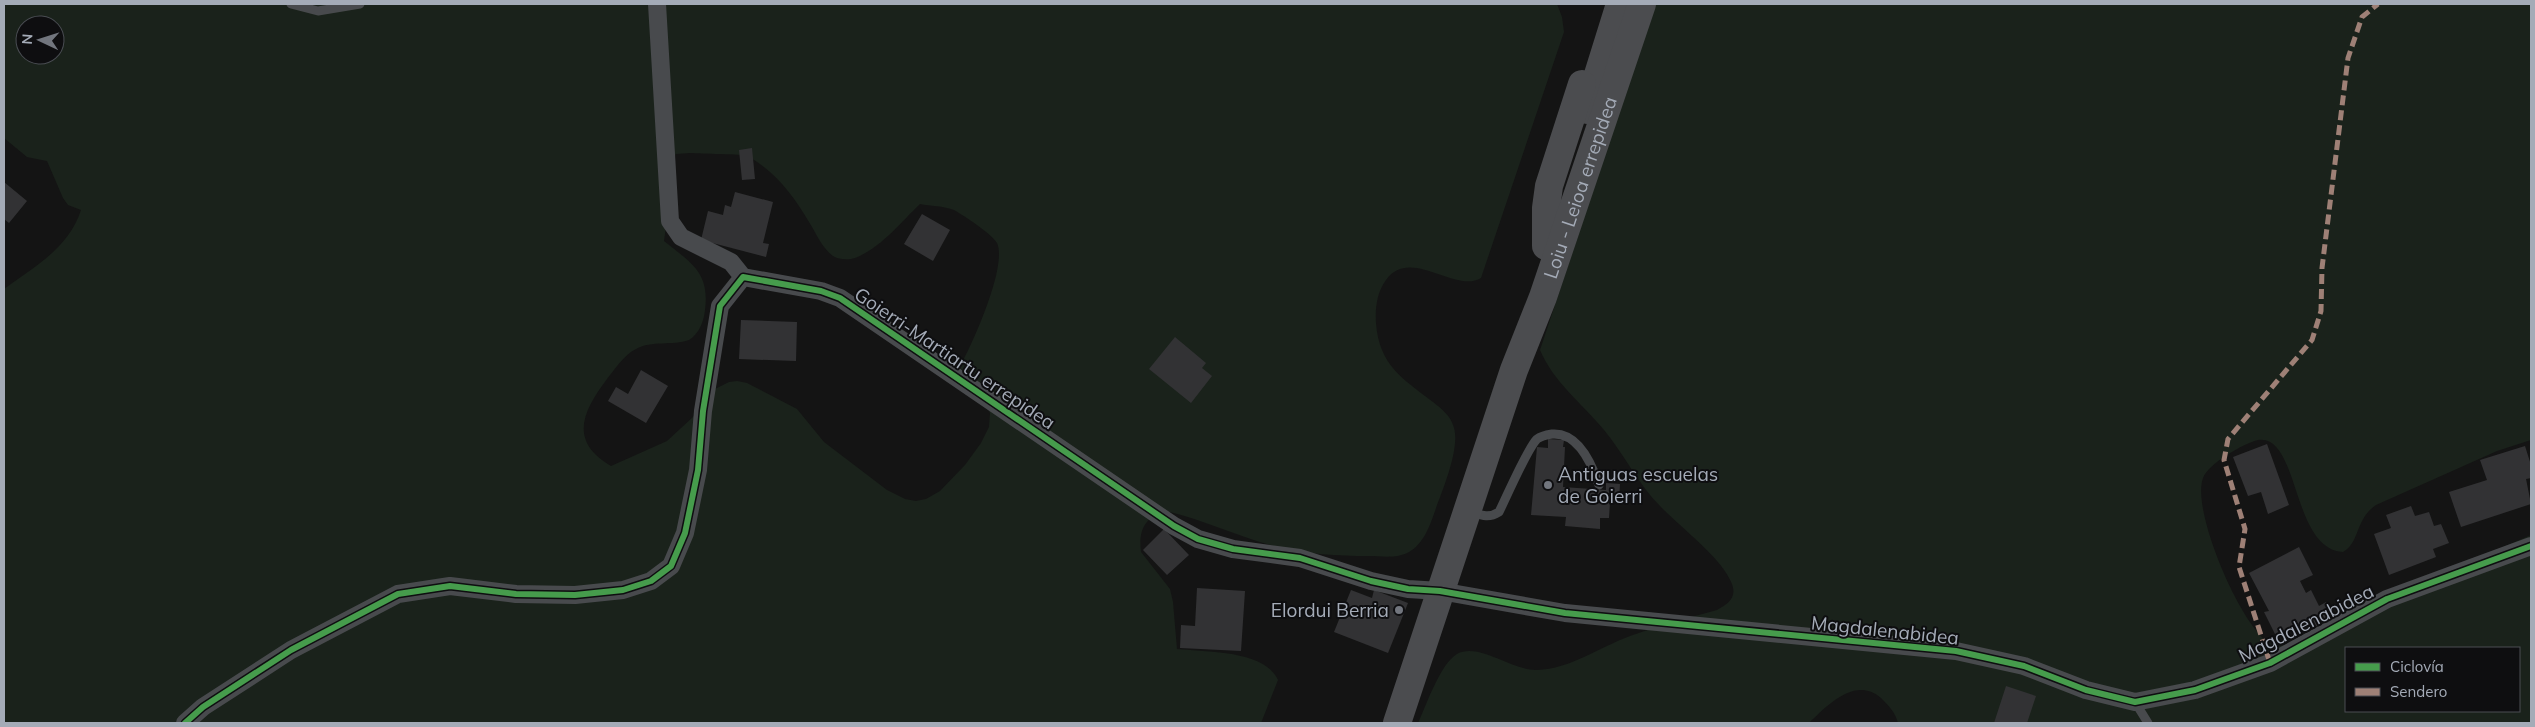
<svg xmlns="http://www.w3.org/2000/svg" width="2535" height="727" font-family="Mulish,sans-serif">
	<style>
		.green { fill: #1a221b; fill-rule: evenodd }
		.building { fill: #323234 }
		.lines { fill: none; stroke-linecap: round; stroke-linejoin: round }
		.lane { stroke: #484a4d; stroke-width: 9 }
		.street { stroke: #484a4d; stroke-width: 18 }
		.primary { stroke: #4b4c4f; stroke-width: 28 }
		.quiet { stroke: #9e8076; stroke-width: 5; stroke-dasharray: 10 5; stroke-linecap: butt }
		.cycleway-casing { stroke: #0e0e10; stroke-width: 9 }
		.cycleway { stroke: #469c4c; stroke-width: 6 }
		.poi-dot { fill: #72767e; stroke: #0e0e10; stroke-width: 2 }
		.labels { text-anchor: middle; stroke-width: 4; stroke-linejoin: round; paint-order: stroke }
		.street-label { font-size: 19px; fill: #a4abb7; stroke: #0e0e10 }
		.poi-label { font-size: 19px; fill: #a4abb7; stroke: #0e0e10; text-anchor: start }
	</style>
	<rect width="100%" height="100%" fill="#141414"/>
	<!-- green -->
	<path class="green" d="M 4,4 L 1557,4 L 1562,17 L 1564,32 L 1481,278 C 1456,294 1410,246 1386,280 C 1377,292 1375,308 1376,323 C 1379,365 1403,379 1433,402 C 1442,409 1451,416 1454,428 C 1460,448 1443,489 1436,508 C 1431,523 1424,544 1409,552 C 1397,559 1381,556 1368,556 C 1337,556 1308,554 1278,547 C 1241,538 1207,521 1170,512 C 1146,514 1138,529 1141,552 L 1170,589 L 1173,602 L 1177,649 C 1205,652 1265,650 1278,680 L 1261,723 L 4,723 L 4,289 C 34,267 69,248 81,210 L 68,205 L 63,198 L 47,161 L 27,157 L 4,138 ZM 25,25 L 55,25 L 55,55 L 25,55 ZM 690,153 C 699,154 744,154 747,156 C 774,170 794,196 809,222 C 816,233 822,248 833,256 C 839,260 849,260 855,258 C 881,248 901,222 920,204 C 930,206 944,206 954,210 C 963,215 992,234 997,243 C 1008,266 970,351 956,373 L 986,405 L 990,413 L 989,427 L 981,443 L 965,465 L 940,491 L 926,499 L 916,501 L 905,499 L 887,490 L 824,442 L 797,409 L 747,383 L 737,381 L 729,382 L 715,389 L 693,417 L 667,441 L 611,466 C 568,441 583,411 607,379 C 615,369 624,355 636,349 C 652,340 672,346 689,340 C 699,334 704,321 705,310 C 710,272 691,263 664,241 L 672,182 L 669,168 L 676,154 Z
		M 1655,4 L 2531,4 L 2531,440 L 2497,451 L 2376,505 C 2355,519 2360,543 2343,552 C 2291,549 2300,434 2258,440 C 2244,443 2208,464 2203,478 C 2191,510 2240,624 2268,642 C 2275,647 2282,646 2290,644 L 2424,581 L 2531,535 L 2531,723 L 1898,723 C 1895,712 1889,706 1881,698 C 1855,676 1828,705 1809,723 L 1418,723 C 1426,706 1440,664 1457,654 C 1479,642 1512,671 1537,670 C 1570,669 1600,647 1630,636 C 1658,626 1688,618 1717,610 C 1728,604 1737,598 1732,584 C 1723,559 1680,527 1660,506 C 1638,484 1624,454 1604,430 C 1582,403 1554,383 1540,350 ZM 2346,648 L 2519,648 L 2519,711 L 2346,711 Z"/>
	<!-- building -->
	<path class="building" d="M 752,148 L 755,179 L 742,180 L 739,150 Z
		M 4,182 L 27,201 L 9,223 L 4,219 Z
		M 735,192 L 773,202 L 763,243 L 769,244 L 766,257 L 701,240 L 708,211 L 723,215 L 725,205 L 731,207 Z
		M 922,214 L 950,230 L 933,261 L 904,244 Z
		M 741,320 L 797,322 L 796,361 L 739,359 Z
		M 1175,337 L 1206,363 L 1202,368 L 1212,376 L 1191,403 L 1149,369 Z
		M 641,370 L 668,386 L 646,423 L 608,401 L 616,387 L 628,394 Z
		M 1548,439 L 1564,440 L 1563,447 L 1565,447 L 1563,487 L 1606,490 L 1606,483 L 1620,484 L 1619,503 L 1610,502 L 1609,518 L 1600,518 L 1600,529 L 1565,526 L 1566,517 L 1531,515 L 1537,447 L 1548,448 Z
		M 2267,444 L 2289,505 L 2268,514 L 2261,492 L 2248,496 L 2233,457 Z
		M 2525,446 L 2531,465 L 2531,478 L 2526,479 L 2531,504 L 2461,527 L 2449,492 L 2487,480 L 2480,460 Z
		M 2411,506 L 2415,516 L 2429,512 L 2434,526 L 2441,524 L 2449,543 L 2433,549 L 2436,557 L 2389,575 L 2374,534 L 2391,528 L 2386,515 Z
		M 1164,529 L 1189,555 L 1167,575 L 1143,550 Z
		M 2299,547 L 2313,575 L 2300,581 L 2306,593 L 2311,590 L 2319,606 L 2326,602 L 2334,617 L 2299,635 L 2296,628 L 2277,638 L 2264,612 L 2269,611 L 2249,573 Z
		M 1197,588 L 1245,591 L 1241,651 L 1180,648 L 1181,625 L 1195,626 Z
		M 1351,590 L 1372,598 L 1374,590 L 1408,603 L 1388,653 L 1334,632 Z
		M 2006,686 L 2036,696 L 2027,723 L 1994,723 Z"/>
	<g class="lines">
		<!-- lane -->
		<path class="lane" d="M 291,4 L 318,11 L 360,4
			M 1469,511 C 1481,515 1488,519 1499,512 C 1507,496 1527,449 1537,439 C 1541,436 1546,435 1552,434 C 1578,432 1592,464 1599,485
			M 2135,702 L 2148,723"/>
		<!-- street -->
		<path class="street" d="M 657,4 L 670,221 L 681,237 L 731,262 L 743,277
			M 743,277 L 821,291 L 840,298 L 1174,526 L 1198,539 L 1233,549 L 1300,558 L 1371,581 L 1408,589 L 1440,591 L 1565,613 L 1956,651 L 2024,666 L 2086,690 L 2135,702 L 2195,690 L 2270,663 L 2387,599 L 2531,546
			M 185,723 L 203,707 L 291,650 L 398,594 L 450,586 L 516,594 L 575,595 L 623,590 L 651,581 L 671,566 L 685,533 L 698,470 L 703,411 L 720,306 L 743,277"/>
		<!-- primary -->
		<g class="primary">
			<path d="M 1587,110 L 1620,4"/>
			<path d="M 1546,246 L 1546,208 L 1549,186 L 1582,84"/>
			<path id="s1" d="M 1397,723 L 1514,370 L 1543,297 L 1642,4"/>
		</g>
		<!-- quiet -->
		<path class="quiet" d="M 2270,663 L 2239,567 L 2245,529 L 2224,460 L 2228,439 L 2312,340 L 2321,311 L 2322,268 L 2348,58 L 2362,17 L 2378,4"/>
		<defs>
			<path id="cycleway" d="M 185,723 L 203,707 L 291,650 L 398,594 L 450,586 L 516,594 L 575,595 L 623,590 L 651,581 L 671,566 L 685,533 L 698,470 L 703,411 L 720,306 L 743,277 L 821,291 L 840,298 L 1174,526 L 1198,539 L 1233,549 L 1300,558 L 1371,581 L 1408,589 L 1440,591 L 1565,613 L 1956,651 L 2024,666 L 2086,690 L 2135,702 L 2195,690 L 2270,663 L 2387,599 L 2531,546"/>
		</defs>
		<!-- cycleway casing -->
		<use href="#cycleway" class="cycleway-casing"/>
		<!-- cycleway -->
		<use href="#cycleway" class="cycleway"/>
	</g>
	<!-- markers -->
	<g class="poi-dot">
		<circle cx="1548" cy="485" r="5"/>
		<circle cx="1399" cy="610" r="5"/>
	</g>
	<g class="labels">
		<!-- street labels -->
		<g class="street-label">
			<text dy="7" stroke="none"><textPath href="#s1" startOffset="566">Loiu - Leioa errepidea</textPath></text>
			<text transform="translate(955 358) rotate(34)" y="7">Goierri-Martiartu errepidea</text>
			<text transform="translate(2306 623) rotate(-27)" y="7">Magdalenabidea</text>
			<text transform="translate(1885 630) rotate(6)" y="7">Magdalenabidea</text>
		</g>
		<!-- poi labels -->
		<g class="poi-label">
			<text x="1558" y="481">Antiguas escuelas<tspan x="1558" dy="22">de Goierri</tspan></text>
			<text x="1389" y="617" text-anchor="end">Elordui Berria</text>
		</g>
	</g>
	<!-- border -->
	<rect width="2535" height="727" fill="none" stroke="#a4abb7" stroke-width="10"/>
	<!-- legend -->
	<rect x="2345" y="647" width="175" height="65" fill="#0e0e10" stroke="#4a4d53"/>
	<rect x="2355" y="663" width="25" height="8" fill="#469c4c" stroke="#4a4d53"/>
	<text x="2390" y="672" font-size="15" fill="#a4abb7">Ciclovía</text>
	<rect x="2355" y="688" width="25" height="8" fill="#9e8076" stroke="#4a4d53"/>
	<text x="2390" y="697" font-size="15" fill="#a4abb7">Sendero</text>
	<!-- north arrow -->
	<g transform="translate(40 40) rotate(274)"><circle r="24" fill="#0e0e10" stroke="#4a4d53"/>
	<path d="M0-4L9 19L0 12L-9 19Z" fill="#72767e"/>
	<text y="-8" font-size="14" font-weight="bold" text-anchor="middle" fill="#a4abb7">N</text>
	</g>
</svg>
